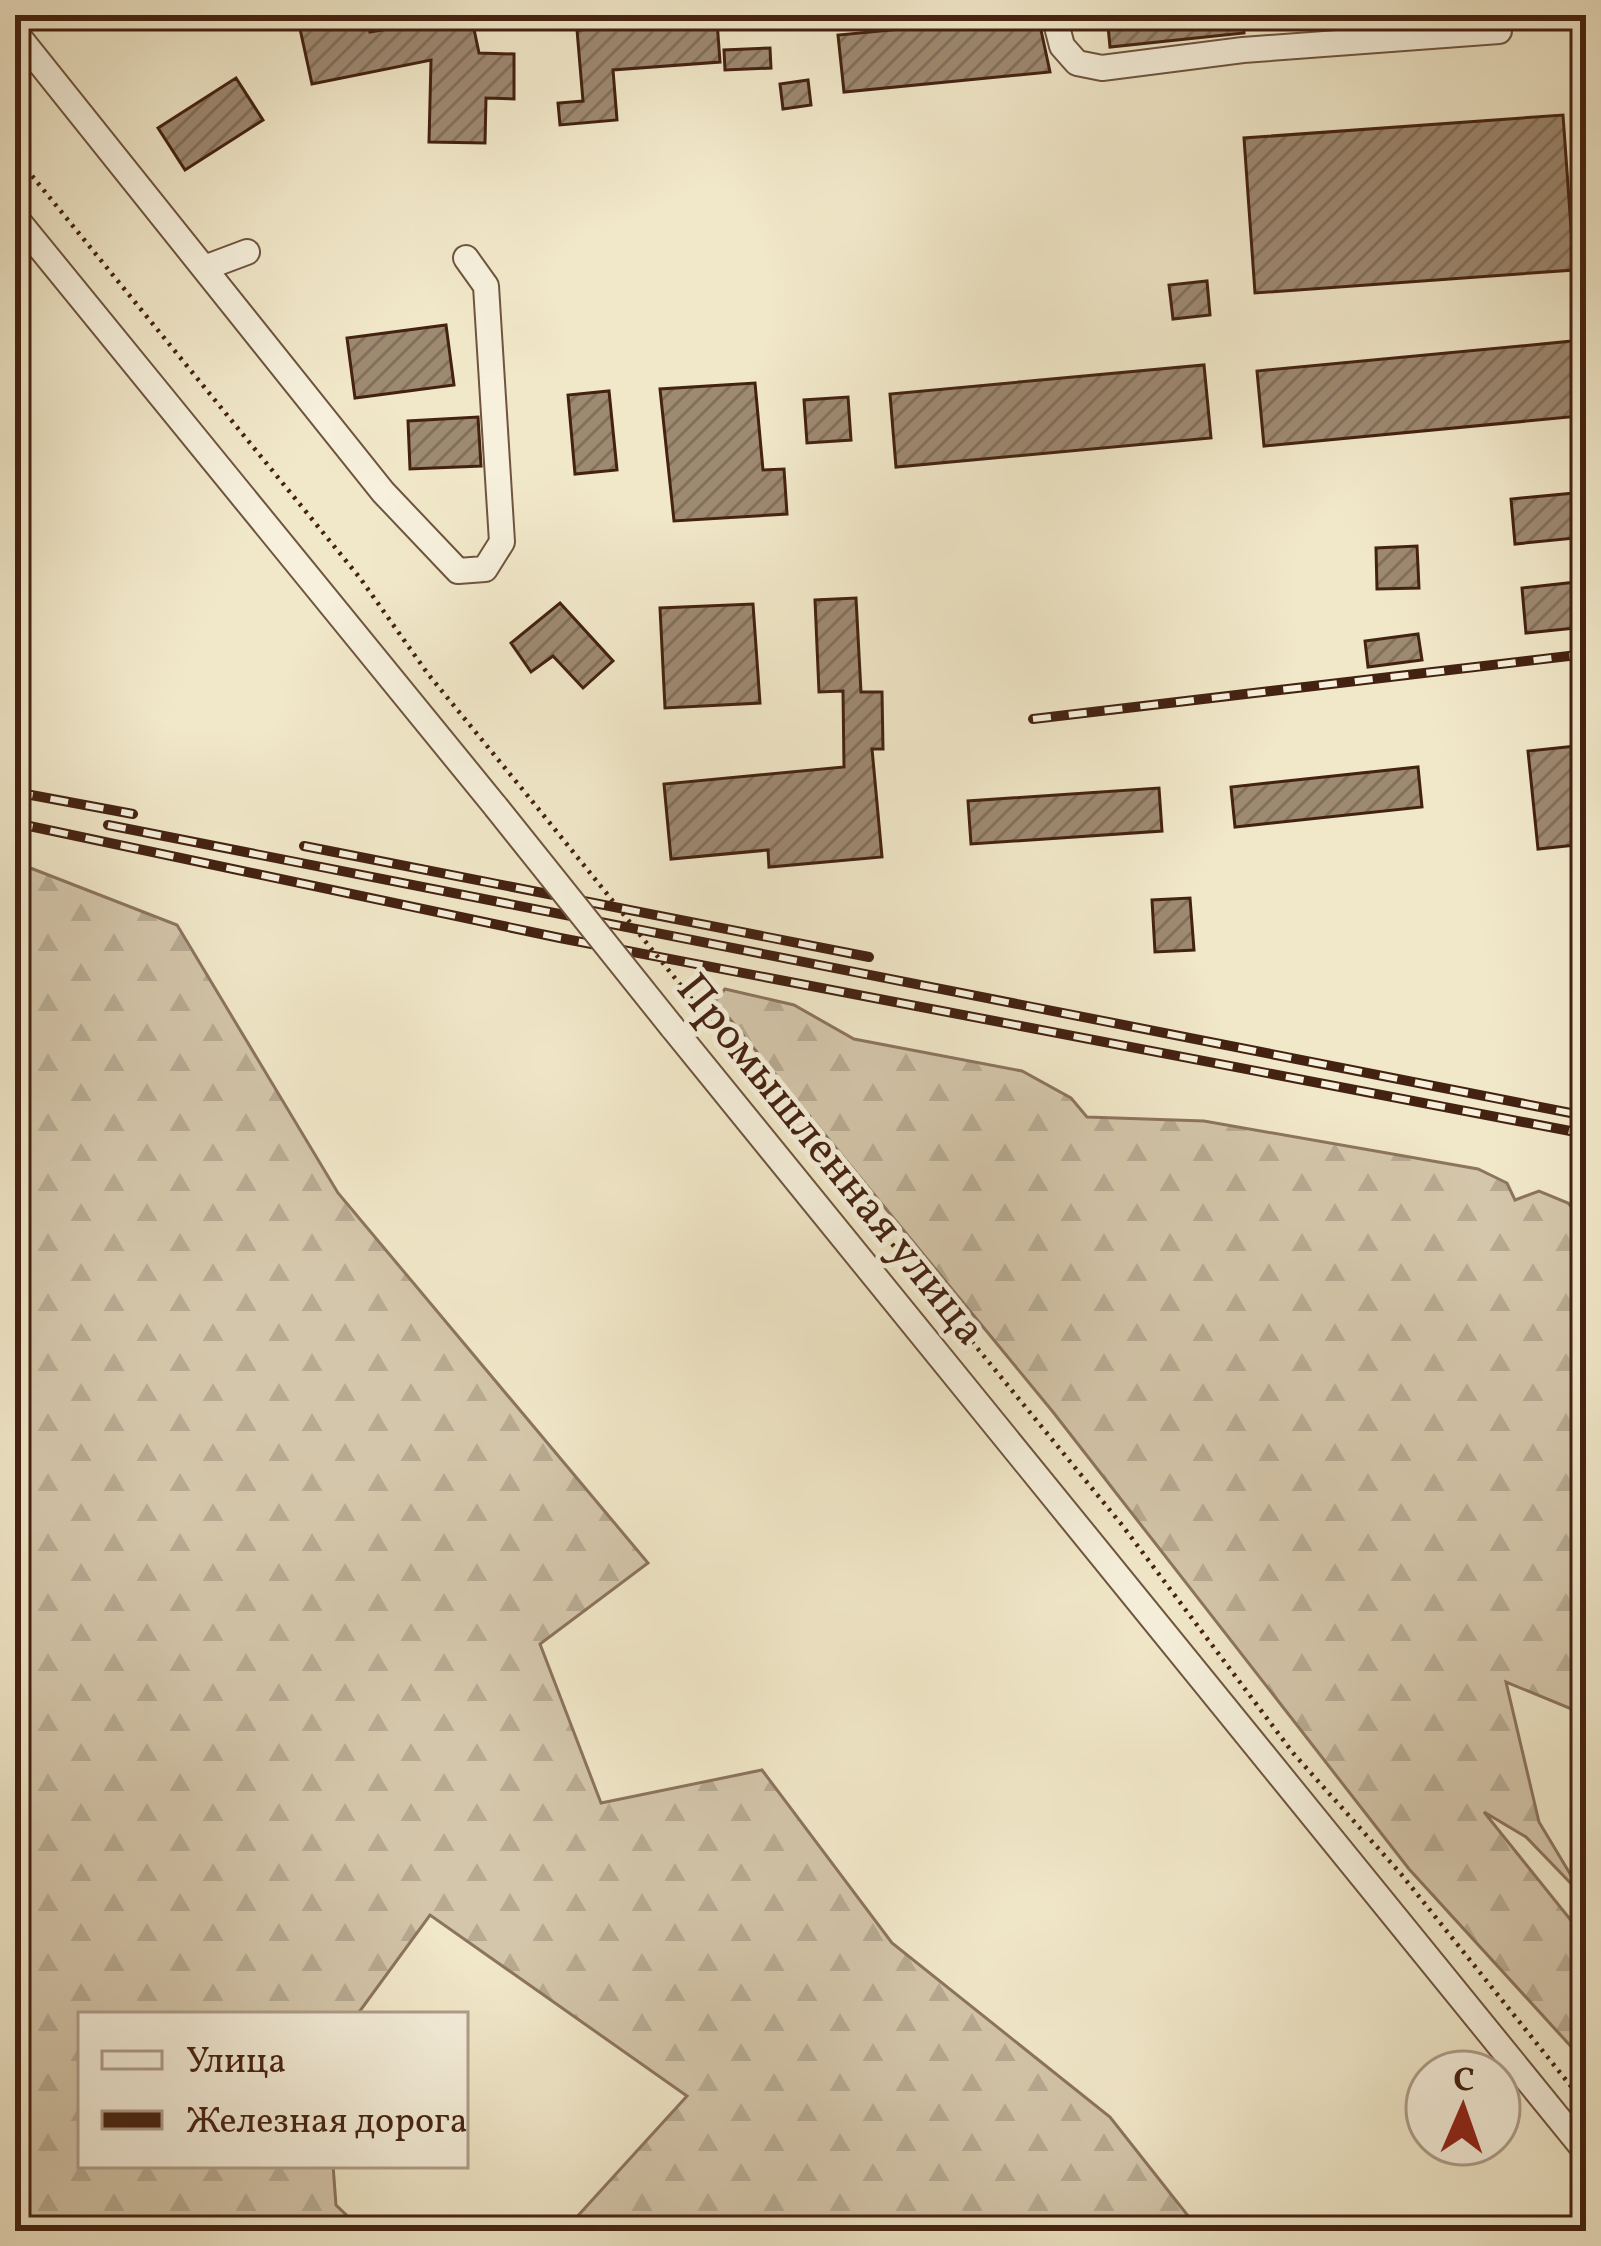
<svg xmlns="http://www.w3.org/2000/svg" width="1601" height="2246" font-family="Vollkorn,serif">
	<style>
		.forest { fill: url(#forest-firs); stroke: #8c745e; stroke-width: 3 }
		.building { fill: url(#building-hatch); stroke: #421; stroke-width: 3 }
		.lines { fill: none; stroke-linecap: round; stroke-linejoin: round }
		.minor-casing { stroke: #6f543f; stroke-width: 28 }
		.path { stroke: #421; stroke-width: 4.5; stroke-dasharray: 3 6; stroke-linecap: butt }
		.minor { stroke: #f6f0dc; stroke-width: 24 }
		.rail-casing { stroke: #421; stroke-width: 10 }
		.rail { stroke: #f6f0dc; stroke-width: 6; stroke-dasharray: 18; stroke-linecap: butt }
		.minor-bridge-casing { stroke: #6f543f; stroke-width: 28; stroke-linecap: butt }
		.path-bridge { stroke: #421; stroke-width: 4.5; stroke-dasharray: 3 6; stroke-linecap: butt }
		.minor-bridge { stroke: #f6f0dc; stroke-width: 24 }
		.labels { text-anchor: middle; stroke-width: 10; stroke-linejoin: round; paint-order: stroke }
		.street-label { font-size: 45px; fill: #421; stroke: #f6f0dc }
	</style>
	<defs>
		<pattern id="forest-firs" width="22" height="20" patternUnits="userSpaceOnUse" patternTransform="scale(3)"><rect width="22" height="20" fill="#d4c6aa"/><path d="M5 1l3.5 6h-7zM16 11l3.5 6h-7z" fill="#b7aa91"/></pattern>
		<pattern id="building-hatch" width="6" height="6" patternUnits="userSpaceOnUse" patternTransform="scale(3)"><rect width="6" height="6" fill="#9e8971"/><path d="M-1 1l2-2M0 6l6-6M5 7l2-2" fill="none" stroke="#82705b"/></pattern>
	</defs>
	<rect width="100%" height="100%" fill="#f1e8c9"/>
	<filter id="stains"><feTurbulence type="fractalNoise" baseFrequency=".00167" numOctaves="4"/><feColorMatrix values="0 0 0 0 .2 0 0 0 0 .09 0 0 0 0 .02 0 0 0 .5 -.17"/></filter>
	<radialGradient id="worn" r=".72"><stop offset=".6" stop-color="#630" stop-opacity="0"/><stop offset="1" stop-color="#630" stop-opacity=".3"/></radialGradient>
	<!-- forest -->
	<path class="forest" d="M 15,862 L 177,925 L 338,1193 L 648,1563 L 540,1644 L 601,1803 L 762,1770 L 892,1943 L 1110,2117 L 1200,2231 L 564,2231 L 687,2096 L 430,1915 L 357,2015 L 81,2015 L 81,2165 L 333,2165 L 336,2205 L 363,2231 L 15,2231 Z
		M 725,989 L 794,1005 L 854,1039 L 1022,1071 L 1071,1098 L 1087,1117 L 1204,1121 L 1478,1169 L 1507,1183 L 1515,1200 L 1539,1191 L 1568,1203 L 1586,1223 L 1586,1715 L 1506,1682 L 1539,1822 L 1584,1897 L 1526,1837 L 1484,1812 L 1586,1939 L 1586,2063 L 1409,1869 L 1053,1412 L 715,1001 Z"/>
	<!-- building -->
	<path class="building" d="M 297,15 L 368,15 L 370,32 L 471,15 L 479,53 L 514,54 L 514,99 L 486,98 L 485,143 L 429,142 L 431,60 L 312,84 Z
		M 1107,15 L 1242,15 L 1244,33 L 1110,47 Z
		M 1038,16 L 1050,72 L 844,92 L 838,35 Z
		M 717,21 L 720,62 L 613,70 L 617,120 L 560,125 L 558,103 L 583,101 L 577,30 Z
		M 770,48 L 771,68 L 725,70 L 724,50 Z
		M 236,78 L 263,120 L 185,170 L 158,128 Z
		M 808,80 L 811,105 L 783,109 L 780,84 Z
		M 1563,115 L 1574,270 L 1255,293 L 1244,138 Z
		M 1207,281 L 1210,315 L 1173,319 L 1169,285 Z
		M 446,325 L 454,385 L 355,398 L 347,338 Z
		M 1573,341 L 1580,416 L 1264,446 L 1257,371 Z
		M 1204,365 L 1211,438 L 896,467 L 890,394 Z
		M 755,383 L 763,470 L 784,469 L 787,514 L 674,521 L 660,389 Z
		M 609,391 L 617,470 L 575,474 L 568,395 Z
		M 848,397 L 851,440 L 807,443 L 804,400 Z
		M 478,417 L 481,466 L 410,469 L 408,421 Z
		M 1586,492 L 1586,537 L 1515,544 L 1511,499 Z
		M 1417,546 L 1419,588 L 1377,589 L 1376,548 Z
		M 1586,581 L 1586,627 L 1526,633 L 1522,588 Z
		M 856,598 L 861,692 L 882,692 L 883,749 L 872,749 L 882,857 L 769,867 L 768,850 L 671,859 L 664,784 L 844,767 L 843,691 L 819,692 L 815,600 Z
		M 560,603 L 613,661 L 583,688 L 553,656 L 531,672 L 511,643 Z
		M 753,604 L 760,703 L 665,708 L 660,608 Z
		M 1418,634 L 1422,660 L 1368,667 L 1365,641 Z
		M 1586,745 L 1586,844 L 1538,849 L 1528,751 Z
		M 1418,767 L 1422,807 L 1235,827 L 1231,787 Z
		M 1159,788 L 1162,831 L 971,844 L 968,801 Z
		M 1190,898 L 1194,950 L 1155,952 L 1152,900 Z"/>
	<g class="lines">
		<defs>
			<path id="minor" d="M 1054,15 L 1062,46 L 1077,63 L 1102,68 L 1243,50 L 1499,31
				M 15,32 L 383,492 L 458,571 L 485,569 L 502,542 L 486,286 L 466,258
				M 15,217 L 496,807
				M 207,267 L 247,252
				M 672,1027 L 1586,2152"/>
		</defs>
		<!-- minor casing -->
		<use href="#minor" class="minor-casing"/>
		<!-- path -->
		<path class="path" d="M 15,155 L 360,578 L 428,674 L 532,801
			M 704,1014 L 1122,1525 L 1293,1753 L 1401,1874 L 1586,2105"/>
		<!-- minor -->
		<use href="#minor" class="minor"/>
		<defs>
			<path id="rail" d="M 1033,719 L 1586,654
				M 15,792 L 133,814
				M 15,823 L 560,938 L 1586,1134
				M 108,825 L 1586,1116
				M 304,846 L 869,957"/>
		</defs>
		<!-- rail casing -->
		<use href="#rail" class="rail-casing"/>
		<!-- rail -->
		<use href="#rail" class="rail"/>
		<defs>
			<path id="minor-bridge" d="M 496,807 L 672,1027"/>
		</defs>
		<!-- minor-bridge casing -->
		<use href="#minor-bridge" class="minor-bridge-casing"/>
		<!-- path-bridge -->
		<path class="path-bridge" d="M 532,801 L 704,1014"/>
		<!-- minor-bridge -->
		<use href="#minor-bridge" class="minor-bridge"/>
	</g>
	<g class="labels">
		<!-- street labels -->
		<g class="street-label">
			<text transform="translate(833 1158) rotate(51)" y="16">Промышленная улица</text>
		</g>
	</g>
	<!-- margin -->
	<rect width="1601" height="2246" fill="none" stroke="#f1e8c9" stroke-width="60"/>
	<rect x="18" y="18" width="1565" height="2210" fill="none" stroke="#421" stroke-width="6"/>
	<rect x="30" y="30" width="1541" height="2186" fill="none" stroke="#421" stroke-width="3"/>
	<!-- legend -->
	<rect x="78" y="2012" width="390" height="156" fill="#f6f0dc" stroke="#af9e8b" stroke-width="3"/>
	<rect x="102" y="2051" width="60" height="18" fill="#f6f0dc" stroke="#af9e8b" stroke-width="3"/>
	<text x="186" y="2072" font-size="36" fill="#442211">Улица</text>
	<rect x="102" y="2111" width="60" height="18" fill="#442211" stroke="#af9e8b" stroke-width="3"/>
	<text x="186" y="2132" font-size="36" fill="#442211">Железная дорога</text>
	<!-- north arrow -->
	<g transform="translate(1463 2108) rotate(2)"><circle r="57" fill="#f6f0dc" stroke="#af9e8b" stroke-width="3"/>
	<path d="M0-9L21 45L0 30L-21 45Z" fill="#8f2418"/>
	<text y="-18" font-size="33" font-weight="bold" text-anchor="middle" fill="#442211">С</text>
	</g>
	<rect width="100%" height="100%" filter="url(#stains)"/>
	<rect width="100%" height="100%" fill="url(#worn)"/>
</svg>
